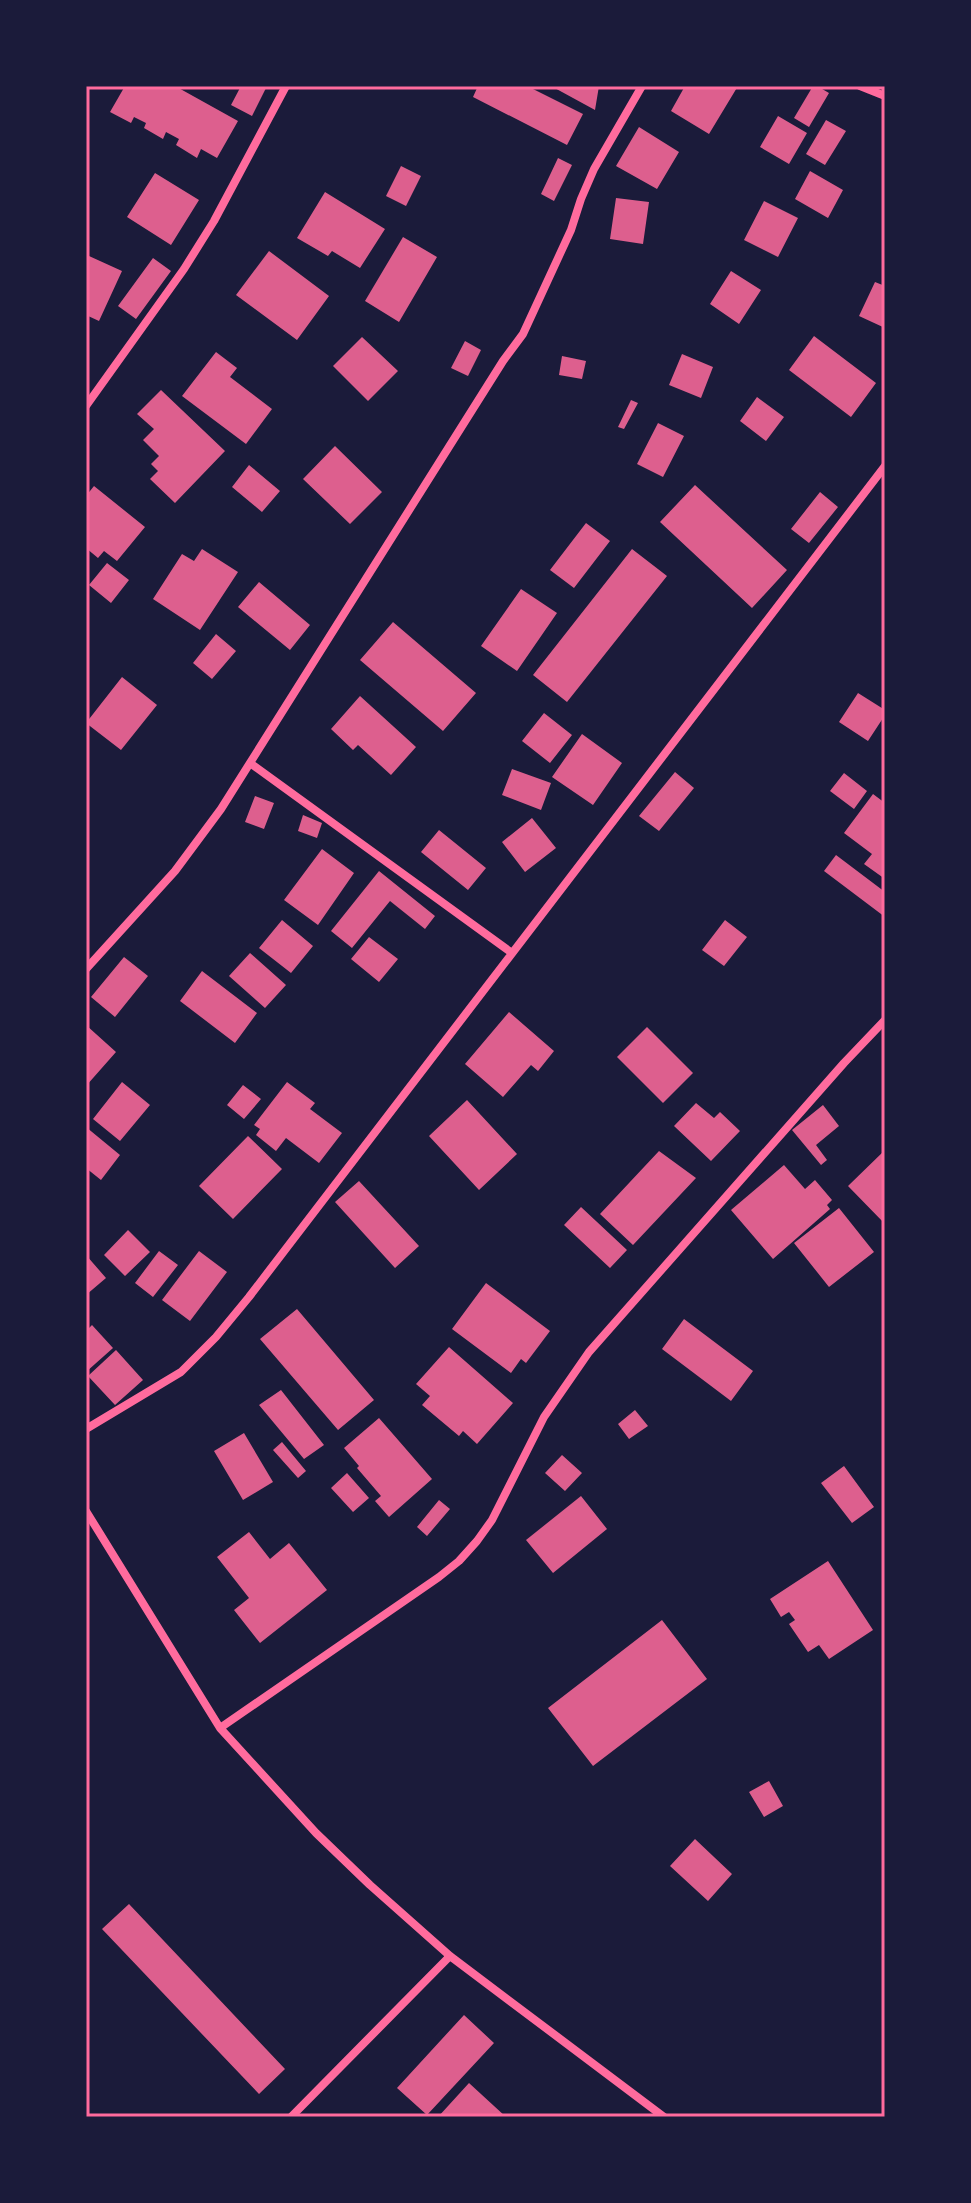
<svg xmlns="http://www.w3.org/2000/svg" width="971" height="2203" font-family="'Archivo Narrow',sans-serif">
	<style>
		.building { fill: #dd5f8e }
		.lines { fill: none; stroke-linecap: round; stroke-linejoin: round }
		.minor { stroke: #ff6b9d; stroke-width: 8 }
		.neatline { fill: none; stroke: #ff6b9d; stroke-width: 3 }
	</style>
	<rect width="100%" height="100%" fill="#1b1b3a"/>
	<!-- building -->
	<path class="building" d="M 125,86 L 175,86 L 238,121 L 217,158 L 201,149 L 197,158 L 176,145 L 179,139 L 166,132 L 163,139 L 144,128 L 146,123 L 134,117 L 131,123 L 110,112 Z
		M 241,86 L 266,88 L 252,116 L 231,105 Z
		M 478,86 L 527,86 L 583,114 L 567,145 L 473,97 Z
		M 551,86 L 599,86 L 595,110 Z
		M 685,86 L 738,86 L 709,134 L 671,111 Z
		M 813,86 L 817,86 L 829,93 L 809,127 L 794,118 Z
		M 778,116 L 807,133 L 789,164 L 760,147 Z
		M 826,120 L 846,131 L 825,165 L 806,154 Z
		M 639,127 L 679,152 L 657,189 L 616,166 Z
		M 558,158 L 572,165 L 554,201 L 541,194 Z
		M 401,166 L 421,176 L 406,206 L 386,196 Z
		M 810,171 L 843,190 L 828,218 L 795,199 Z
		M 155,173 L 199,200 L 171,245 L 127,217 Z
		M 325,192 L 385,229 L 360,268 L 332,251 L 328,256 L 297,238 Z
		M 616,198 L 649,202 L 643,244 L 610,239 Z
		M 764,201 L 798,218 L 778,257 L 744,240 Z
		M 403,237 L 437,257 L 399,322 L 365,301 Z
		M 269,251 L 329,296 L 297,340 L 236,295 Z
		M 89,256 L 122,271 L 99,321 L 86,315 L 86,262 Z
		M 153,258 L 171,271 L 136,319 L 118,306 Z
		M 731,271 L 761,290 L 739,324 L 710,304 Z
		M 875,282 L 885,286 L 885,328 L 859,316 Z
		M 814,336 L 876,383 L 851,417 L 789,370 Z
		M 362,337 L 398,371 L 368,401 L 333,366 Z
		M 465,341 L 481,350 L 468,376 L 451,368 Z
		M 216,352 L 237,368 L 230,377 L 272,409 L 246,444 L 182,396 Z
		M 682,354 L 713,367 L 701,398 L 669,385 Z
		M 562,356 L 586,361 L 582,379 L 559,375 Z
		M 161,390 L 225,451 L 175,503 L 150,479 L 158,471 L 151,464 L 159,456 L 143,440 L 154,429 L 137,414 Z
		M 757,397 L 784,417 L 766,441 L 740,421 Z
		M 631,400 L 638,403 L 624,429 L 618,427 Z
		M 658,423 L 684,436 L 663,477 L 637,464 Z
		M 335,446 L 382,492 L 350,524 L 303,479 Z
		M 249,465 L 280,491 L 262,512 L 232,487 Z
		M 695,485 L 787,570 L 752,608 L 660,522 Z
		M 94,486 L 145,527 L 117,561 L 104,551 L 98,558 L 86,548 L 86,496 Z
		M 820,492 L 838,507 L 809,543 L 791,529 Z
		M 586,523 L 610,541 L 574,588 L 550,570 Z
		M 202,549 L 238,572 L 200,630 L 153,599 L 182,554 L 194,561 Z
		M 632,549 L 667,576 L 567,702 L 533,675 Z
		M 107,563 L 129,580 L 111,603 L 89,585 Z
		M 259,582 L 310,625 L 290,650 L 238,607 Z
		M 521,589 L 557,613 L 517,671 L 481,646 Z
		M 393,622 L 476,693 L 443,731 L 360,660 Z
		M 216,634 L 236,651 L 212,679 L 193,663 Z
		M 122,677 L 157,705 L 121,750 L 86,723 Z
		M 858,693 L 885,710 L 885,715 L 868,741 L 839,722 Z
		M 360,696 L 416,747 L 391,775 L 358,745 L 353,750 L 331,729 Z
		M 544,713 L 572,735 L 550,763 L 522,741 Z
		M 582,734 L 622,763 L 593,805 L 552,777 Z
		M 512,769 L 551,783 L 541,810 L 502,795 Z
		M 675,772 L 694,788 L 659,831 L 639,816 Z
		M 844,773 L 867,791 L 854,809 L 830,791 Z
		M 873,794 L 885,803 L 885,879 L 864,864 L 872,854 L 844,833 Z
		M 255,796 L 274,803 L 264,829 L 245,822 Z
		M 303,815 L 322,823 L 317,838 L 298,831 Z
		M 532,818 L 556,848 L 525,872 L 502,842 Z
		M 439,830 L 486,868 L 468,890 L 421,852 Z
		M 322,849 L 354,873 L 318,925 L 284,900 Z
		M 836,855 L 885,892 L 885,917 L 824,871 Z
		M 379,871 L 435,916 L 425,929 L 390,901 L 352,948 L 331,931 Z
		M 282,920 L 313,946 L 291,973 L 259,948 Z
		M 725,920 L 747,937 L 724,966 L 702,950 Z
		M 369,937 L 398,959 L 379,982 L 351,959 Z
		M 250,953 L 286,985 L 265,1008 L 229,976 Z
		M 124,957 L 148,976 L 115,1017 L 91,997 Z
		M 202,971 L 257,1013 L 235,1043 L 180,1001 Z
		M 509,1012 L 554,1051 L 538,1071 L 531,1065 L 503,1097 L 465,1064 Z
		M 86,1025 L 116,1052 L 86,1086 Z
		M 647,1027 L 693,1073 L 663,1103 L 617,1057 Z
		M 122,1082 L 150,1105 L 120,1141 L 93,1119 Z
		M 287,1082 L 315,1103 L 310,1109 L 342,1133 L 319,1163 L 286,1138 L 276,1151 L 256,1135 L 260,1129 L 254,1125 Z
		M 243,1085 L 261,1099 L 244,1119 L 227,1105 Z
		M 467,1100 L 517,1154 L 479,1190 L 429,1136 Z
		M 696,1103 L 714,1118 L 720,1112 L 740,1131 L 711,1161 L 674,1126 Z
		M 823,1105 L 839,1126 L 816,1145 L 827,1160 L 821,1165 L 792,1130 Z
		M 86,1127 L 120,1155 L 101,1180 L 86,1168 Z
		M 248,1136 L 282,1169 L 233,1219 L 199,1186 Z
		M 885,1150 L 885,1224 L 848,1186 Z
		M 659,1151 L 696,1178 L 633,1245 L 600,1214 Z
		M 784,1165 L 805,1189 L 815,1180 L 832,1200 L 827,1205 L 830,1209 L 773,1259 L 731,1210 Z
		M 359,1181 L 419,1246 L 395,1268 L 335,1202 Z
		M 581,1207 L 627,1250 L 610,1268 L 564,1225 Z
		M 839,1208 L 874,1252 L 829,1287 L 794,1243 Z
		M 128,1230 L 150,1252 L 125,1276 L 104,1255 Z
		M 159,1251 L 178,1265 L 153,1297 L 135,1283 Z
		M 199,1251 L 227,1272 L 190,1321 L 162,1300 Z
		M 86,1255 L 106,1278 L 86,1295 Z
		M 486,1283 L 550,1331 L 526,1363 L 521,1359 L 511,1373 L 452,1329 Z
		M 297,1309 L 374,1400 L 338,1430 L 260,1339 Z
		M 684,1319 L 753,1371 L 731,1401 L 662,1349 Z
		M 92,1325 L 113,1348 L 86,1372 L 86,1331 Z
		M 449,1347 L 513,1403 L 477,1444 L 463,1431 L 459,1436 L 422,1405 L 430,1396 L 416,1384 Z
		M 116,1350 L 143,1380 L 115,1405 L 88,1376 Z
		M 281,1390 L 324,1445 L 304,1459 L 259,1405 Z
		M 635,1410 L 648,1426 L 629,1439 L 618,1424 Z
		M 379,1418 L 432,1479 L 389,1517 L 375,1501 L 381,1496 L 357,1468 L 359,1466 L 344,1448 Z
		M 244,1433 L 273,1482 L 243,1500 L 214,1451 Z
		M 282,1442 L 306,1471 L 298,1478 L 273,1450 Z
		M 562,1455 L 582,1473 L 565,1491 L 545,1473 Z
		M 844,1466 L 874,1507 L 852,1523 L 821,1483 Z
		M 347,1473 L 369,1498 L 353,1512 L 331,1488 Z
		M 581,1496 L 607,1529 L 553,1573 L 526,1540 Z
		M 439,1500 L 450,1509 L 427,1536 L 417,1527 Z
		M 249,1532 L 270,1559 L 289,1543 L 327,1590 L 260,1643 L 234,1610 L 249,1598 L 217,1557 Z
		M 828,1561 L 873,1630 L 829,1659 L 819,1645 L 808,1652 L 789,1624 L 795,1620 L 789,1612 L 781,1617 L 770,1599 Z
		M 662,1620 L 707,1679 L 593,1766 L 548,1708 Z
		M 769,1781 L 783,1806 L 764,1817 L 749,1792 Z
		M 695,1839 L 732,1874 L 708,1901 L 670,1866 Z
		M 129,1904 L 285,2069 L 259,2094 L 102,1929 Z
		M 464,2015 L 494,2043 L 427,2115 L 397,2088 Z
		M 469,2083 L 506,2117 L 438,2117 Z"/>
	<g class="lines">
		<!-- minor -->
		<path class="minor" d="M 860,86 L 885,96
			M 86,406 L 184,269 L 214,221 L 286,86
			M 250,763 L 512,953
			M 86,969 L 175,871 L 221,809 L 503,361 L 523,334 L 571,230 L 581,199 L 594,169 L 642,86
			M 86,1429 L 181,1372 L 216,1337 L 249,1297 L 885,466
			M 86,1511 L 220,1728 L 316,1833 L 370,1885 L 450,1956 L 664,2117
			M 220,1728 L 439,1577 L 459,1561 L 477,1541 L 492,1520 L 544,1417 L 589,1352 L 844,1063 L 885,1020
			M 291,2117 L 450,1956"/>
	</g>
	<!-- border -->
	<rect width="971" height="2203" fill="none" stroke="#1b1b3a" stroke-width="176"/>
	<rect x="88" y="88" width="795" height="2027" class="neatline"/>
</svg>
